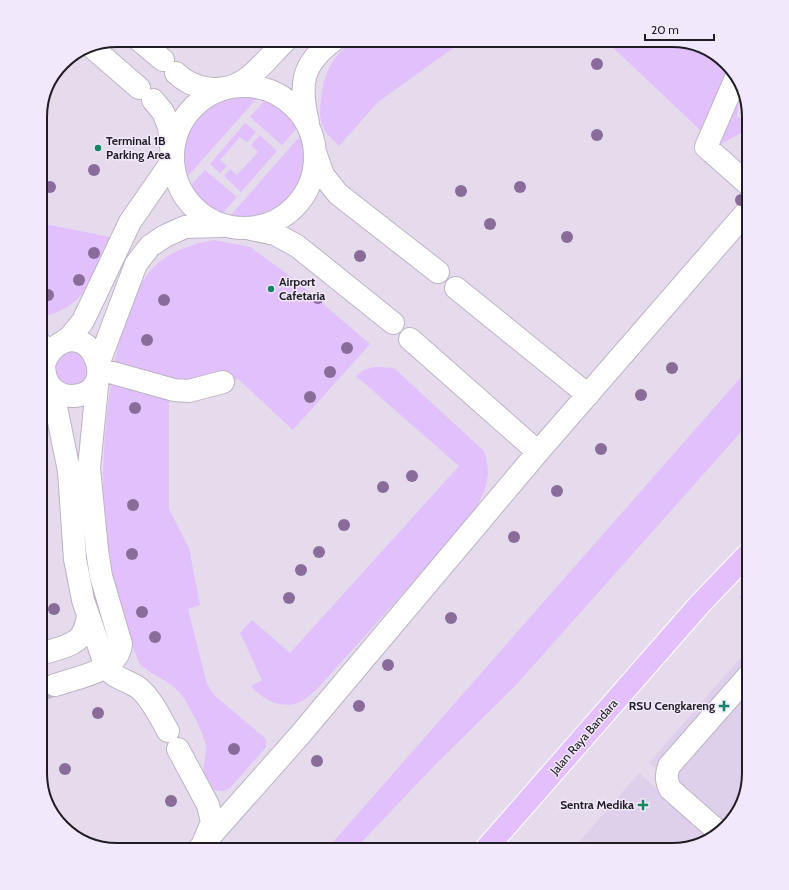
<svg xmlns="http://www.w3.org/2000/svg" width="789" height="890" font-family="Cabin,sans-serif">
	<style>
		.built { fill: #ded0ea }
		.green { fill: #e1c0fb }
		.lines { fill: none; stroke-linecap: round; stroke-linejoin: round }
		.minor-tunnel { stroke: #beb5c5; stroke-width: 22; stroke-dasharray: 22 11; stroke-linecap: butt }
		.minor-casing { stroke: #bdb3c5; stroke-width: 24 }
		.major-casing { stroke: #fff; stroke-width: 24 }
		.minor { stroke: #fff; stroke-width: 22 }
		.major { stroke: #e3bffc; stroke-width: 22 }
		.tree { fill: #896c99 }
		.poi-dot { fill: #178563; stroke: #f2e8fb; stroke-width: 1.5 }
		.labels { text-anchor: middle; stroke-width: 3; stroke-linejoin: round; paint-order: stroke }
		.poi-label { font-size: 12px; font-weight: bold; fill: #201c23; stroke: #f2e8fb; text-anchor: start }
		.street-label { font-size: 12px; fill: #201c23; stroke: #f2e8fb }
		.rim { fill: none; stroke: #201c23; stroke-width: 2 }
	</style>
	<rect width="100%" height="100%" fill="#e5dbed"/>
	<!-- built -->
	<path class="built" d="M 749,648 L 749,774 L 741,808 L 724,828 L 649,763 Z
		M 639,773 L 712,837 L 673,850 L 572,850 Z"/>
	<!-- green -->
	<path class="green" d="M 353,40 L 479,40 L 456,46 L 378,102 L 339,146 C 334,141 326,134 323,127 C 319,118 320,110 321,100 C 324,72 331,59 353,40 Z
		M 605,40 L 677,40 L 707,48 L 733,70 L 740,91 L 737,117 L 749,119 L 749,129 L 717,146 Z
		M 243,96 L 257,98 L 187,177 C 170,138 204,99 243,96 Z
		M 265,100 C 280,106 289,114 297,128 L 282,145 L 250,117 Z
		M 245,123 L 256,132 L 247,143 L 240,137 L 220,160 L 227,166 L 220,173 L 210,164 Z
		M 260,135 L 277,151 L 241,192 L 224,176 L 230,169 L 237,175 L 258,152 L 251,145 Z
		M 301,135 C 302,142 305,149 305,156 C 304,195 269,223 231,215 Z
		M 205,170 L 237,197 L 222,214 C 209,207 196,199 191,185 Z
		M 40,223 L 115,238 C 95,273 85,310 40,317 Z
		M 214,240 L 250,247 L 294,279 L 370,344 L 293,430 L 238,379 L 197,396 L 169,400 L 169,509 L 189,548 L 200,605 L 188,609 L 207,684 L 214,695 L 266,739 L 266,747 L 230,788 L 224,791 L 210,790 C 208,785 205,780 204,775 C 202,767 206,758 206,750 C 206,739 200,729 196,720 C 191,711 185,697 177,690 C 167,680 152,675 141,665 C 137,661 117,603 114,593 C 93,521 101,327 152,269 C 167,252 192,244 214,240 Z
		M53 370a18 18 0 1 1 36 0a18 18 0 1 1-36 0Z
		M 374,367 L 394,368 L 484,451 C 494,481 483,496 468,521 L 319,687 C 314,691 308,698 302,701 C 283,711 263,700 251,686 L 262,680 L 240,633 L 252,620 L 290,653 L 459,466 L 356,376 L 364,370 Z
		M 749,368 L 749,423 L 516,685 L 435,765 L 354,850 L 326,850 Z
		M 749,585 L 749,606 L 739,597 Z"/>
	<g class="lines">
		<!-- minor-tunnel -->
		<path class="minor-tunnel" d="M 40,690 L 55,685"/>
		<defs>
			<path id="minor" d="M 139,40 L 163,60
				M 94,49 L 139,88
				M 176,73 C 184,81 194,86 206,88 C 244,95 262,63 286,40
				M 736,78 L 706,147 L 749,185
				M173 157a71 71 0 1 1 142 0a71 71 0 1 1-142 0Z
				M 308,123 C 299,85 301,64 334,40
				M 316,155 L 323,175 L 338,194 L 438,272
				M 251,229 L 275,234 L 297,246 L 393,323
				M 456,288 L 588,395
				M 410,339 L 538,452
				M 60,344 L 70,337 L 83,321 L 130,222 L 168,167 L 172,156 L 169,127 L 163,112 L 153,100
				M 99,362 L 136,264 L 150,246 L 165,236 L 185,227 L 221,226
				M 99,369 L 174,390 L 189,391 L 223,382
				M 40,372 C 45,364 46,355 54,348 C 91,316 122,393 73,396 C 64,396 54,392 49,384 C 40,372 48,357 40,343
				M 45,377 L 56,407 L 69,471 L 75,559 L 83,600 L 106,667 C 115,680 129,680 140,689 C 152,700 160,717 168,731
				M 44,653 C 68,645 85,645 88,615
				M 55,685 C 78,677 118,672 121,644 L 101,576 L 97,550 L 89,468 L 98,376
				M 178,749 L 208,805 L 212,822 L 204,841
				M 720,833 L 670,789 C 666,780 666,775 669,766 L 749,675
				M 198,850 L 299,736 L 538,452 L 749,209"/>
			<path id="major" d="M 485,850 L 700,604 L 749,553"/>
		</defs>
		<!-- minor casing -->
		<use href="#minor" class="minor-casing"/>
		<!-- major casing -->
		<use href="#major" class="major-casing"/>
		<!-- minor -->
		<use href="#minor" class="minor"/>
		<!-- major -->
		<use href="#major" class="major"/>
	</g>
	<!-- trees -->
	<g class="tree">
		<circle cx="597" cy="64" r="6"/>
		<circle cx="597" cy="135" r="6"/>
		<circle cx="94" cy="170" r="6"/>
		<circle cx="50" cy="187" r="6"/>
		<circle cx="520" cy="187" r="6"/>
		<circle cx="461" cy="191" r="6"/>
		<circle cx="741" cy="200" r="6"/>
		<circle cx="490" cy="224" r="6"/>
		<circle cx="567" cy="237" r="6"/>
		<circle cx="94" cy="253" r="6"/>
		<circle cx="360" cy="256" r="6"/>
		<circle cx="79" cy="280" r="6"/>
		<circle cx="48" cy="295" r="6"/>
		<circle cx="318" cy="298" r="6"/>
		<circle cx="164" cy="300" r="6"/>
		<circle cx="147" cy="340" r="6"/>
		<circle cx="347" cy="348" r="6"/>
		<circle cx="672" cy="368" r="6"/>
		<circle cx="330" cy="372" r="6"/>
		<circle cx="641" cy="395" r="6"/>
		<circle cx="310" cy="397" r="6"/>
		<circle cx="135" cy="408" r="6"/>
		<circle cx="601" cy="449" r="6"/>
		<circle cx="412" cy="476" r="6"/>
		<circle cx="383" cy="487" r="6"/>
		<circle cx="557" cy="491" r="6"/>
		<circle cx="133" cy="505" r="6"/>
		<circle cx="344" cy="525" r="6"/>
		<circle cx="514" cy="537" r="6"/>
		<circle cx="319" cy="552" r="6"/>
		<circle cx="132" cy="554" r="6"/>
		<circle cx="301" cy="570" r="6"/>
		<circle cx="289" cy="598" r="6"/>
		<circle cx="54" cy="609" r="6"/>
		<circle cx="142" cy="612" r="6"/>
		<circle cx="451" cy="618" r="6"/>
		<circle cx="155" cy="637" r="6"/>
		<circle cx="388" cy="665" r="6"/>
		<circle cx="359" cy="706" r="6"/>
		<circle cx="98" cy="713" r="6"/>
		<circle cx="234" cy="749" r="6"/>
		<circle cx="317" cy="761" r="6"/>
		<circle cx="65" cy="769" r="6"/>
		<circle cx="171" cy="801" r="6"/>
	</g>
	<!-- markers -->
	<g class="poi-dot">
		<circle cx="98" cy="148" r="4"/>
		<circle cx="271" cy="289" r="4"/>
		<path d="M722 700h4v4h4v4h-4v4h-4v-4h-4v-4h4z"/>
		<path d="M641 799h4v4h4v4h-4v4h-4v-4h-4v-4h4z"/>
	</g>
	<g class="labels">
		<!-- poi labels -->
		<g class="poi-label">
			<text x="106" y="145">Terminal 1B<tspan x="106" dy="14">Parking Area</tspan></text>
			<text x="279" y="286">Airport<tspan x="279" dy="14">Cafetaria</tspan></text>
			<text x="715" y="710" text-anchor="end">RSU Cengkareng</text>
			<text x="634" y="809" text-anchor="end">Sentra Medika</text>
		</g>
		<!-- street labels -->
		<g class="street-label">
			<text transform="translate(584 737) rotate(-49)" y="4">Jalan Raya Bandara</text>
		</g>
	</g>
	<!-- crop -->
	<path d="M0 0H789V890H0ZM117 47H672A70 70 0 0 1 742 117V773A70 70 0 0 1 672 843H117A70 70 0 0 1 47 773V117A70 70 0 0 1 117 47Z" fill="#f2e8fb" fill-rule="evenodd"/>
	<path class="rim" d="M117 47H672A70 70 0 0 1 742 117V773A70 70 0 0 1 672 843H117A70 70 0 0 1 47 773V117A70 70 0 0 1 117 47Z"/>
	<!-- scale -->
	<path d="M645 34v6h69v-6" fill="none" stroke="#201c23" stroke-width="2"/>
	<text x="651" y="34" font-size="12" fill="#201c23" stroke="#f2e8fb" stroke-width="3" paint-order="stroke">20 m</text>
</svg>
